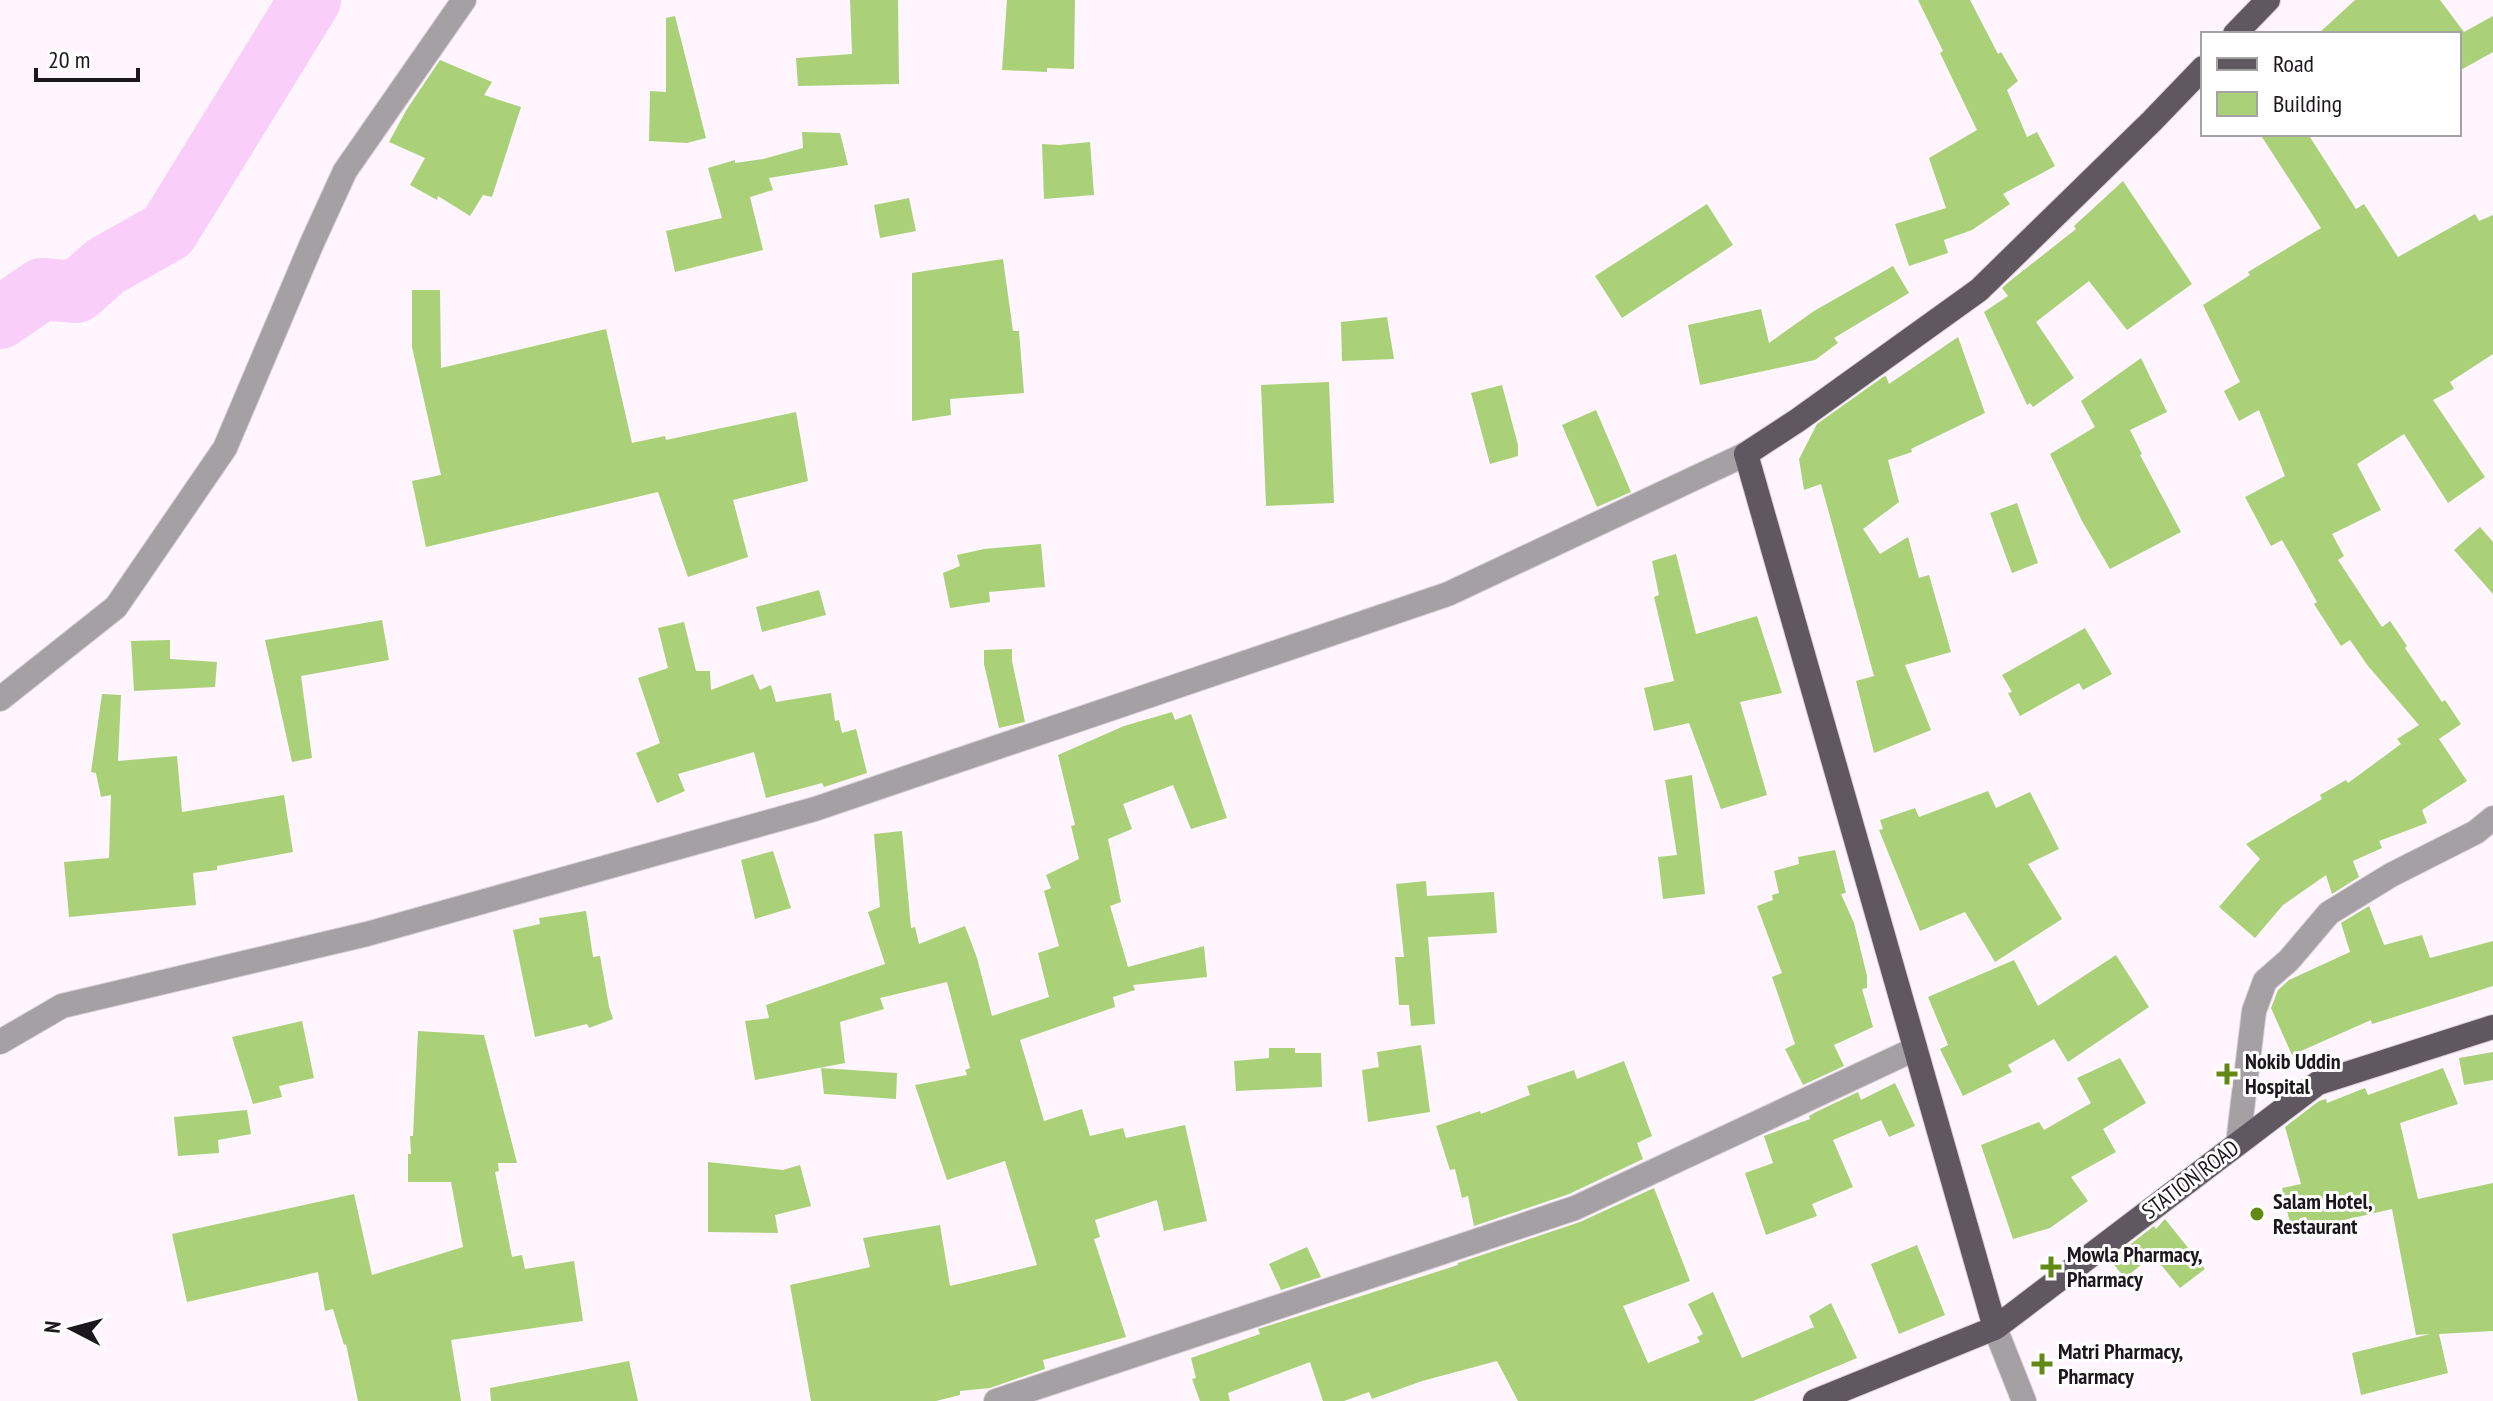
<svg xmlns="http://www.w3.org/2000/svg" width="2493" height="1401" font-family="'PT Sans Narrow',sans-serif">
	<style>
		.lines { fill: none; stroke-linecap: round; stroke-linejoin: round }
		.river { stroke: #f9cff9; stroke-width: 62 }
		.building { fill: #aad078 }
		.minor-casing { stroke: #dad1da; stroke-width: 26 }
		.major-casing { stroke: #dad1da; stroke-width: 26 }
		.minor { stroke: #a4a0a4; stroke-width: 24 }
		.major { stroke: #605860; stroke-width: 24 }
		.poi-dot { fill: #618913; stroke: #fff; stroke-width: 3 }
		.labels { text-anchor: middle; stroke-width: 6; stroke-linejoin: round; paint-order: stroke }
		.poi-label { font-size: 22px; font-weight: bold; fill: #1b171b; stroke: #fff; text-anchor: start }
		.street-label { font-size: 22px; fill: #1b171b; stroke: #fff }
	</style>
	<rect width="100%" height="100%" fill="#fef5fe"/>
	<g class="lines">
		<!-- river -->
		<path class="river" d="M 0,318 L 42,289 L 76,292 L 106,266 L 168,231 L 310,0"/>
	</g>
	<!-- building -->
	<path class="building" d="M 850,0 L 898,0 L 899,84 L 798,86 L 796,58 L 852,54 Z
		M 1007,0 L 1075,0 L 1074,69 L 1047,68 L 1047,72 L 1002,70 Z
		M 1918,0 L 1970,0 L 1998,54 L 2001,52 L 2018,81 L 2007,90 L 2027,137 L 2037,132 L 2055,166 L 2003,194 L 2010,204 L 1972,230 L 1944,240 L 1948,253 L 1909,266 L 1895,224 L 1946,208 L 1929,158 L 1977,130 L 1940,53 L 1943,51 Z
		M 2355,0 L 2440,0 L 2464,32 L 2493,16 L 2493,52 L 2459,71 L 2461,34 L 2318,34 Z
		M 675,16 L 706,138 L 687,143 L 649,141 L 650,91 L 666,92 L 666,18 Z
		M 440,60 L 492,82 L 484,95 L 521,107 L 492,197 L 483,195 L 470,216 L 438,196 L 437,200 L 410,185 L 425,158 L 389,142 L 407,109 Z
		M 802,132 L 840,133 L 848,165 L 769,178 L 773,190 L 750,197 L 763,250 L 675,272 L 666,231 L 722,218 L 708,168 L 735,160 L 735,163 L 763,159 L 803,148 Z
		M 2260,134 L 2308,134 L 2356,209 L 2364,204 L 2398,257 L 2475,214 L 2479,221 L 2493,215 L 2493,354 L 2450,382 L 2454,389 L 2433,400 L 2485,477 L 2448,503 L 2404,434 L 2357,464 L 2381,510 L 2332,534 L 2344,556 L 2338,560 L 2382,627 L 2390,621 L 2407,646 L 2405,648 L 2442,702 L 2445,700 L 2461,724 L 2439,739 L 2467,781 L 2422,810 L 2427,823 L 2379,841 L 2382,848 L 2353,861 L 2359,877 L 2332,894 L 2326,875 L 2283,905 L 2255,938 L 2219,907 L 2260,859 L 2246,844 L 2322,799 L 2320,795 L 2346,780 L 2348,783 L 2401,744 L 2397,739 L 2419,725 L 2368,666 L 2350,640 L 2341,646 L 2314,604 L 2317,602 L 2282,540 L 2271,546 L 2245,497 L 2285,476 L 2259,410 L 2239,421 L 2224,391 L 2240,382 L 2203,305 L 2250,275 L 2248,272 L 2321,228 Z
		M 1090,142 L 1094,195 L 1044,199 L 1042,144 L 1059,145 Z
		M 2123,181 L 2192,284 L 2127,330 L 2089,281 L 2036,322 L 2074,378 L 2033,407 L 2030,403 L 2027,405 L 1984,312 L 2008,296 L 2002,288 L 2010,281 L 2076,229 L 2074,226 Z
		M 909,198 L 916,231 L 880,238 L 874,205 Z
		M 1707,204 L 1733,245 L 1622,318 L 1595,276 Z
		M 1003,259 L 1013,331 L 1019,331 L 1024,393 L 950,399 L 951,415 L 912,421 L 912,273 Z
		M 1893,266 L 1909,293 L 1834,338 L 1838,343 L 1815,360 L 1700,385 L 1688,325 L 1761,309 L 1769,343 L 1814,311 Z
		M 412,290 L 440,290 L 441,368 L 606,329 L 632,443 L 665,436 L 666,440 L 689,435 L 796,412 L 808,481 L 733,500 L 748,557 L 688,577 L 658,492 L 426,547 L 412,481 L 441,475 L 412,347 Z
		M 1387,317 L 1394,359 L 1342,361 L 1341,322 Z
		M 1958,337 L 1985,413 L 1911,449 L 1912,452 L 1888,460 L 1899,502 L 1863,529 L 1880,554 L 1908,537 L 1919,578 L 1929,575 L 1951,652 L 1905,665 L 1931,730 L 1874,753 L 1856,681 L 1874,676 L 1821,484 L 1804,490 L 1799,459 L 1817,424 L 1883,377 L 1886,376 L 1889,384 Z
		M 2141,358 L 2167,412 L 2130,430 L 2142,454 L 2140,455 L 2181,532 L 2110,569 L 2082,521 L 2050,454 L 2095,427 L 2081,401 Z
		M 1329,382 L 1334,503 L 1266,506 L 1261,385 Z
		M 1502,385 L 1518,445 L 1518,456 L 1490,464 L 1471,393 Z
		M 1596,410 L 1631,492 L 1597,507 L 1562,425 Z
		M 2017,503 L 2038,563 L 2012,573 L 1990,513 Z
		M 2480,527 L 2493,542 L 2493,594 L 2454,550 Z
		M 1041,544 L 1045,587 L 989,592 L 990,602 L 950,608 L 943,573 L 960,566 L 957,555 L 984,549 Z
		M 1676,554 L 1696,634 L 1757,616 L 1782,693 L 1740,702 L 1767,795 L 1721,809 L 1689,723 L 1654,731 L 1644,688 L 1674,681 L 1654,597 L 1659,595 L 1652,561 Z
		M 819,590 L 826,615 L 762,632 L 756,607 Z
		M 382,620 L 389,660 L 301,676 L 312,758 L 292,762 L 265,640 Z
		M 684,622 L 696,671 L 710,671 L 711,690 L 753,674 L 760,690 L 771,685 L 776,702 L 831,693 L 835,721 L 839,720 L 842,733 L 856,729 L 867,773 L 824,787 L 822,783 L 766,798 L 754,752 L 678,774 L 685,791 L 657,803 L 636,753 L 660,743 L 638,678 L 668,668 L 658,628 Z
		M 2085,628 L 2112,674 L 2083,690 L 2079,683 L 2020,716 L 2008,693 L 2012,692 L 2002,675 Z
		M 170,640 L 170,659 L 217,662 L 215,687 L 134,691 L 131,641 Z
		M 1012,649 L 1012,661 L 1025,722 L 999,728 L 984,664 L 984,650 Z
		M 102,694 L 121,695 L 118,761 L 177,756 L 182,812 L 284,795 L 293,852 L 217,866 L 217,870 L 193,873 L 196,905 L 69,917 L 64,862 L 109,858 L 111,795 L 101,797 L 96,773 L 91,772 Z
		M 1172,712 L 1175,720 L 1191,714 L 1227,818 L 1191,829 L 1173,785 L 1123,804 L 1132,829 L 1108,839 L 1121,902 L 1110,906 L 1128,967 L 1204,946 L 1207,977 L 1133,985 L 1135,990 L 1113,997 L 1115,1007 L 1020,1040 L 1044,1121 L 1082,1109 L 1090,1136 L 1123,1128 L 1126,1138 L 1185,1125 L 1207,1221 L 1164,1231 L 1157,1200 L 1095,1220 L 1100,1237 L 1094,1239 L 1126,1337 L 1043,1360 L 1045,1369 L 990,1388 L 960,1391 L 960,1395 L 936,1401 L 811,1401 L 790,1285 L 870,1267 L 863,1238 L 940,1225 L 950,1286 L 1037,1265 L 1005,1161 L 947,1180 L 915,1085 L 967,1075 L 965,1070 L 970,1068 L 947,982 L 880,998 L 884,1009 L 840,1022 L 845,1063 L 755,1080 L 745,1021 L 769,1018 L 766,1005 L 885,964 L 868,912 L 880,907 L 874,834 L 902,831 L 911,928 L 915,927 L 919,944 L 965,926 L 977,958 L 992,1016 L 1049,997 L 1038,953 L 1059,946 L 1044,891 L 1051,888 L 1046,875 L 1079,859 L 1071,826 L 1075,825 L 1058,755 L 1124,726 Z
		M 1692,775 L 1705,894 L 1663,899 L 1658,857 L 1677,855 L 1665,780 Z
		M 1988,791 L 1996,808 L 2030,792 L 2059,849 L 2028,864 L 2062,919 L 1995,962 L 1965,912 L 1920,931 L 1879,830 L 1883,829 L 1880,820 L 1915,808 L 1919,817 Z
		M 1835,850 L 1846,893 L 1841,894 L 1854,923 L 1867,976 L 1867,988 L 1862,989 L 1873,1027 L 1834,1045 L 1844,1066 L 1803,1085 L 1785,1049 L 1795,1044 L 1772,977 L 1782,973 L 1757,906 L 1773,900 L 1772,895 L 1779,893 L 1774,871 L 1799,864 L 1798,857 Z
		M 773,851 L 791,908 L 755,919 L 741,860 Z
		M 1426,881 L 1427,896 L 1494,892 L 1497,933 L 1428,937 L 1435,1024 L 1411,1026 L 1409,1005 L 1399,1005 L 1395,957 L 1404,957 L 1396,884 Z
		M 2369,906 L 2384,945 L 2422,935 L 2430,958 L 2493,941 L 2493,986 L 2372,1024 L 2371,1020 L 2292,1055 L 2271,1008 L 2278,990 L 2289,980 L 2350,952 L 2341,923 Z
		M 586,911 L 593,957 L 600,956 L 609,1007 L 613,1019 L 589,1028 L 587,1024 L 535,1037 L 513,930 L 540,924 L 539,918 Z
		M 2116,955 L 2149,1007 L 2068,1062 L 2054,1039 L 2008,1065 L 2012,1072 L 1963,1096 L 1940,1049 L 1948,1045 L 1928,997 L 2014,960 L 2038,1006 Z
		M 302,1021 L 314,1078 L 279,1086 L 282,1097 L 253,1104 L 232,1037 Z
		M 418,1031 L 484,1035 L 517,1163 L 498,1163 L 499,1171 L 495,1172 L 512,1257 L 522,1255 L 525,1269 L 574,1261 L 583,1321 L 451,1340 L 461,1401 L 358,1401 L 346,1344 L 344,1345 L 333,1309 L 325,1311 L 318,1272 L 187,1302 L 172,1234 L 354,1194 L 372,1275 L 463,1247 L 451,1182 L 408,1182 L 408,1154 L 411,1154 L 410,1136 L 413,1136 Z
		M 1421,1045 L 1430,1112 L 1368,1122 L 1362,1070 L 1379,1067 L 1377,1052 Z
		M 1269,1048 L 1295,1048 L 1295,1053 L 1321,1053 L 1322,1087 L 1236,1091 L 1234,1061 L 1269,1058 Z
		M 2493,1052 L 2493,1080 L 2464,1085 L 2459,1058 Z
		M 2120,1058 L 2146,1103 L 2103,1129 L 2116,1152 L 2071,1177 L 2088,1201 L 2050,1228 L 2013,1239 L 1981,1145 L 2039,1122 L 2044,1130 L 2091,1103 L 2077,1078 Z
		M 1624,1061 L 1652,1136 L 1637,1143 L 1643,1159 L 1569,1194 L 1474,1226 L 1468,1196 L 1462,1198 L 1455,1169 L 1450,1170 L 1436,1126 L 1480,1111 L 1481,1114 L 1530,1095 L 1527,1086 L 1554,1077 L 1574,1070 L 1577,1079 Z
		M 821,1068 L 897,1073 L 896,1099 L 824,1094 Z
		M 2443,1068 L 2458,1104 L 2400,1123 L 2418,1199 L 2493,1183 L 2493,1331 L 2439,1334 L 2448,1373 L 2361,1395 L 2352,1353 L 2430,1334 L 2416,1335 L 2392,1209 L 2292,1232 L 2282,1188 L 2301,1184 L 2285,1127 L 2319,1101 L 2326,1099 L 2327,1103 L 2365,1088 L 2368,1095 Z
		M 1895,1083 L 1915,1126 L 1889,1137 L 1881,1120 L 1833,1140 L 1853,1187 L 1812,1204 L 1817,1216 L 1766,1235 L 1745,1173 L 1773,1163 L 1764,1136 L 1810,1119 L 1809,1116 L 1816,1112 L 1858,1092 L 1861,1100 Z
		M 247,1110 L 251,1134 L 218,1140 L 219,1153 L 178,1156 L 174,1117 Z
		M 708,1162 L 783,1170 L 800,1165 L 811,1206 L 775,1215 L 778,1233 L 708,1232 Z
		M 1654,1188 L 1690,1281 L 1623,1306 L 1648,1363 L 1700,1342 L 1697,1337 L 1703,1334 L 1688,1304 L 1713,1292 L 1742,1358 L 1814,1327 L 1809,1316 L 1831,1303 L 1857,1358 L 1753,1401 L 1518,1401 L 1497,1361 L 1422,1381 L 1372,1399 L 1369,1392 L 1344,1401 L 1323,1401 L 1310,1362 L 1228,1393 L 1230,1401 L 1200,1401 L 1192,1379 L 1196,1378 L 1191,1358 L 1260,1334 L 1258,1329 L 1458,1265 L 1458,1263 L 1580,1222 Z
		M 2165,1219 L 2205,1269 L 2180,1288 L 2153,1255 L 2125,1278 L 2110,1260 L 2154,1226 L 2156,1229 Z
		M 1917,1245 L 1945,1315 L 1899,1334 L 1871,1264 Z
		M 1307,1247 L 1321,1277 L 1281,1290 L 1269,1264 Z
		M 629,1361 L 638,1401 L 491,1401 L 490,1388 Z"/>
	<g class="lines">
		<defs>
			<path id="minor" d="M 0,699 L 116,607 L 225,448 L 312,243 L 345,171 L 464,0
				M 0,1042 L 62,1006 L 367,934 L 815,809 L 1448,594 L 1746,454
				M 2238,1143 L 2254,1011 L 2265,981 L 2289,960 L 2329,913 L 2391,875 L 2476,832 L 2493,818
				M 1995,1328 L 2024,1401
				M 996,1401 L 1575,1208 L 1915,1049"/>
			<path id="major" d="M 2235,34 L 2268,0
				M 1995,1328 L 1746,454 L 1798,420 L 1979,290 L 2152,121 L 2203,68
				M 1815,1401 L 1995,1328 L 2318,1083 L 2493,1027"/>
		</defs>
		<!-- minor casing -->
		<use href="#minor" class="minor-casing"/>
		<!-- major casing -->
		<use href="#major" class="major-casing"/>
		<!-- minor -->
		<use href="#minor" class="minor"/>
		<!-- major -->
		<use href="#major" class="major"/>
	</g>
	<!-- markers -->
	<g class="poi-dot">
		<path d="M2223 1062h8v8h8v8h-8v8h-8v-8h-8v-8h8z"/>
		<circle cx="2257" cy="1214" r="8"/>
		<path d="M2047 1255h8v8h8v8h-8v8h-8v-8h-8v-8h8z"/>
		<path d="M2038 1352h8v8h8v8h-8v8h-8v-8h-8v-8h8z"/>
	</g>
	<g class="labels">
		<!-- poi labels -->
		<g class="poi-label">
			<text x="2245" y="1069">Nokib Uddin<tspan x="2245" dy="25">Hospital</tspan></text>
			<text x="2273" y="1209">Salam Hotel,<tspan x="2273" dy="25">Restaurant</tspan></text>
			<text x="2067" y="1262">Mowla Pharmacy,<tspan x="2067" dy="25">Pharmacy</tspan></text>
			<text x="2058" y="1359">Matri Pharmacy,<tspan x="2058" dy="25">Pharmacy</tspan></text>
		</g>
		<!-- street labels -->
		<g class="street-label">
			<text transform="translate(2190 1179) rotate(-37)" y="8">STATION ROAD</text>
		</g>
	</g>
	<!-- legend -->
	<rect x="2201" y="32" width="260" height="104" fill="#ffffff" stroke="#a4a2a4" stroke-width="2"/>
	<rect x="2217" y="58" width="40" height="12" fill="#605860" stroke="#a4a2a4" stroke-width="2"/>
	<text x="2273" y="72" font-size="24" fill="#1b171b">Road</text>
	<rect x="2217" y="92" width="40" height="24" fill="#aad078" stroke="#a4a2a4" stroke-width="2"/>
	<text x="2273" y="112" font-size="24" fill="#1b171b">Building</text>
	<!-- north arrow -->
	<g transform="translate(72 1329) rotate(276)" stroke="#ffffff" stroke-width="6" paint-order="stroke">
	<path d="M0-6L14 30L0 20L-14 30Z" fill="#1b171b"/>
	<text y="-12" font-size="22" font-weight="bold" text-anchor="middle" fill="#1b171b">N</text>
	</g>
	<!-- scale -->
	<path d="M36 68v12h102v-12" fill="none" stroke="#1b171b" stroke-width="4"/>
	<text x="48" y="68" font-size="24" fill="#1b171b" stroke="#ffffff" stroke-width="6" paint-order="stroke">20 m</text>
</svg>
